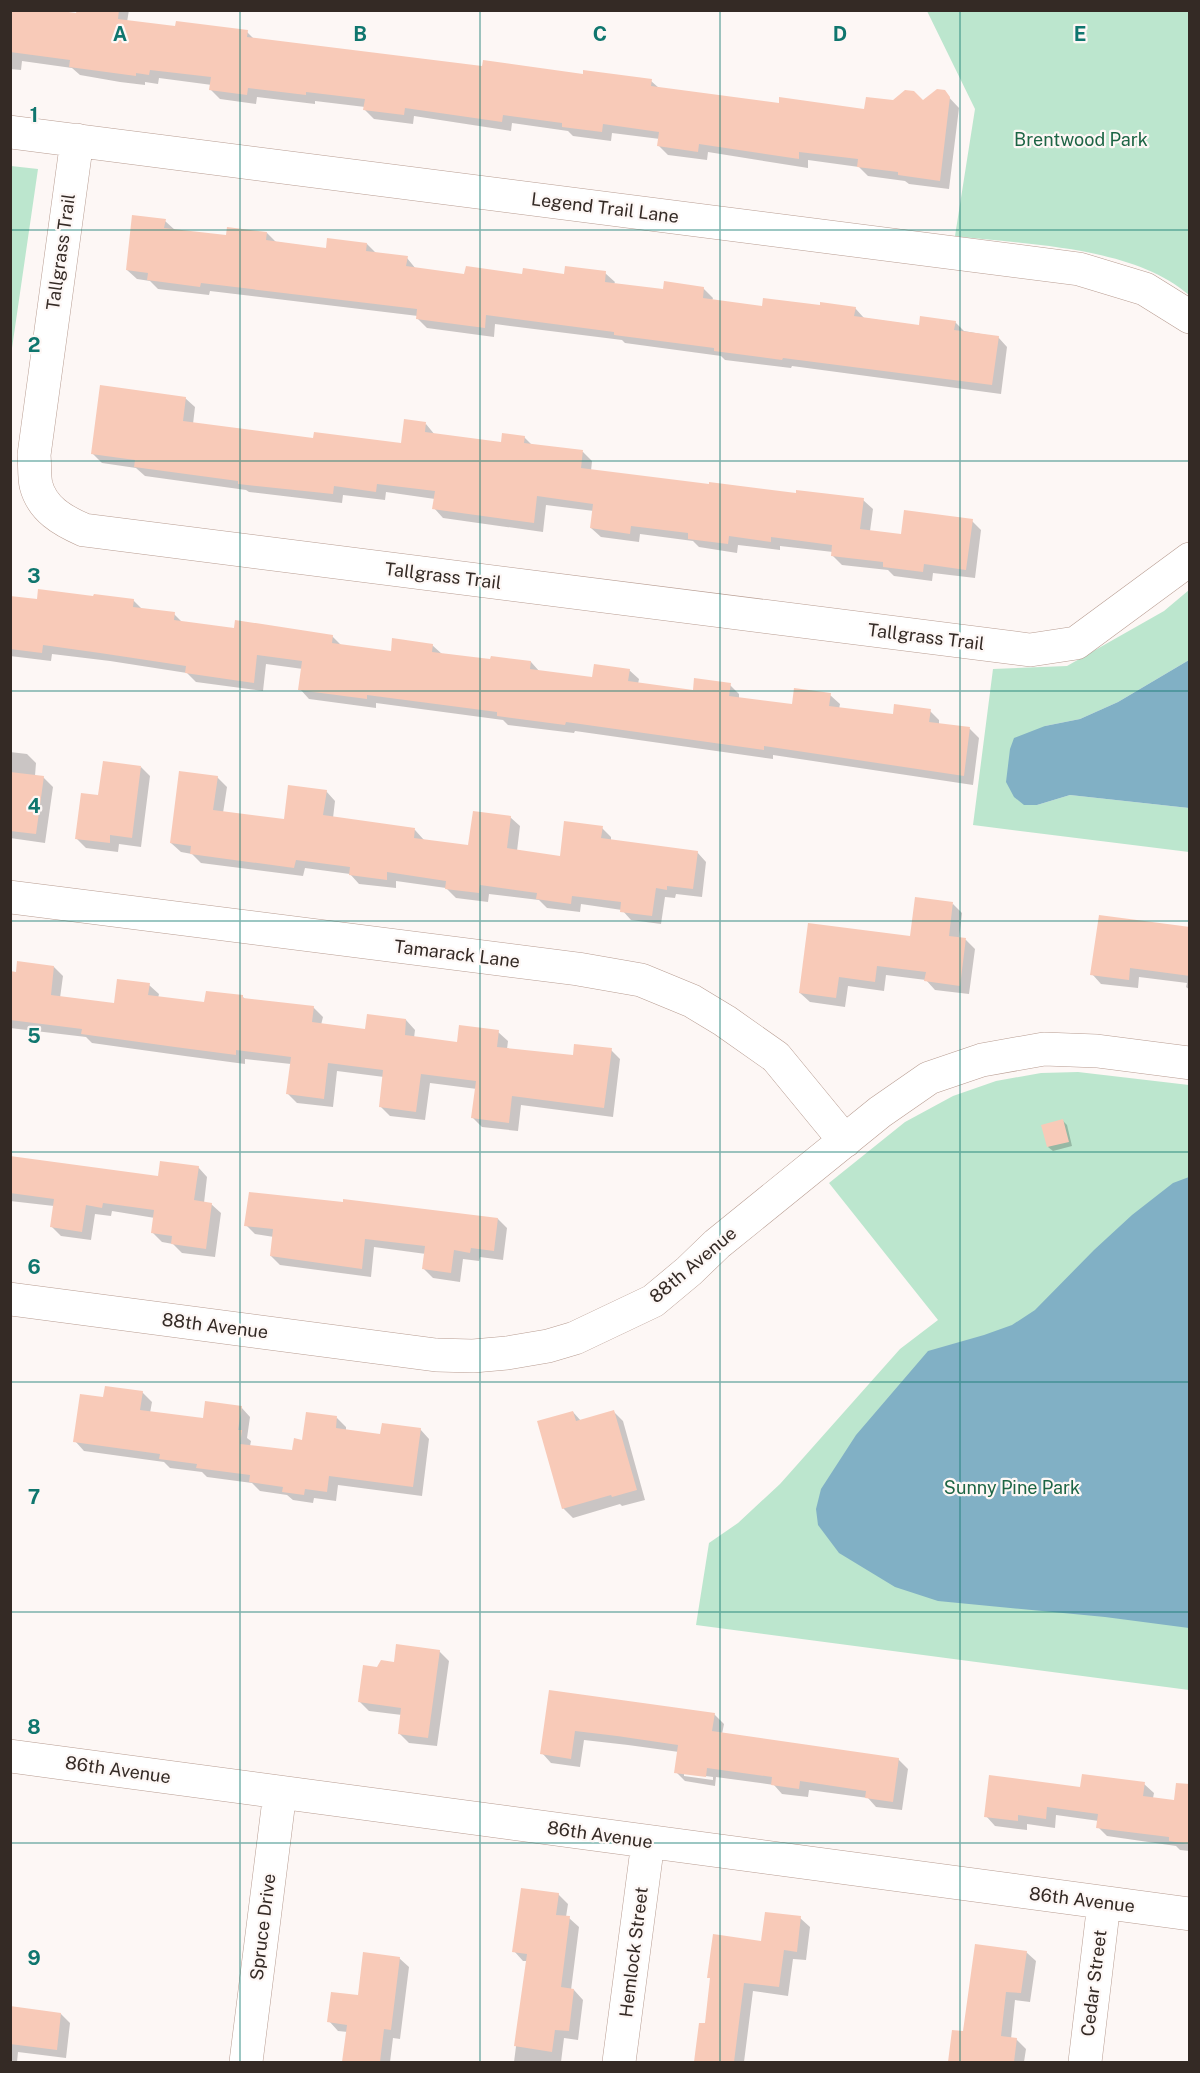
<svg xmlns="http://www.w3.org/2000/svg" width="1200" height="2073" font-family="'Public Sans',sans-serif">
	<style>
		.green { fill: #bce6ce }
		.water { fill: #81b0c5 }
		.shadow { fill: #0003; fill-rule: evenodd }
		.building { fill: #f8cab8 }
		.lines { fill: none; stroke-linecap: round; stroke-linejoin: round }
		.minor-casing { stroke: #b89d92; stroke-width: 34 }
		.minor { stroke: #fff; stroke-width: 33 }
		.grid { fill: none; stroke: #0f766e; stroke-width: 1.5; stroke-opacity: 0.55 }
		.labels { text-anchor: middle; stroke-width: 4.5; stroke-linejoin: round; paint-order: stroke }
		.park-label { font-size: 18px; fill: #1d6545; stroke: #fdf7f5 }
		.street-label { font-size: 18px; fill: #342a25; stroke: #fdf7f5 }
		.grid-label { font-size: 20px; text-anchor: middle; font-weight: bold; fill: #0f766e; stroke: #fdf7f5; stroke-width: 4.5; stroke-linejoin: round; paint-order: stroke }
	</style>
	<rect width="100%" height="100%" fill="#fdf7f5"/>
	<!-- green -->
	<path class="green" d="M 927,11 L 1189,11 L 1189,295 C 1132,246 1028,245 955,236 L 975,109 Z
		M 11,166 L 38,169 L 11,355 L 10,166 Z
		M 1189,590 L 1189,660 L 1118,702 L 1080,719 L 1045,726 L 1037,805 L 1070,795 L 1189,808 L 1189,852 L 973,825 L 993,669 L 1067,666 L 1164,611 Z
		M 1078,1072 L 1189,1085 L 1189,1690 L 696,1625 L 709,1543 L 738,1523 L 780,1484 L 900,1349 L 938,1320 L 829,1183 L 905,1122 L 953,1096 L 996,1081 L 1041,1073 Z"/>
	<!-- water -->
	<path class="water" d="M 1189,660 L 1189,808 L 1070,795 L 1037,805 L 1024,805 L 1014,797 L 1006,782 L 1010,749 L 1014,738 L 1045,726 L 1080,719 L 1118,702 Z
		M 1189,1177 L 1189,1628 L 1105,1617 L 938,1601 L 895,1587 L 839,1553 L 818,1525 L 816,1509 L 821,1489 L 856,1435 L 928,1351 L 984,1335 L 1012,1325 L 1035,1310 L 1094,1250 L 1132,1215 L 1173,1183 Z"/>
	<!-- shadow -->
	<path class="shadow" d="M 10,10 L 78,15 L 78,10 L 129,10 L 127,22 L 176,28 L 247,32 L 255,40 L 483,68 L 651,81 L 659,88 L 780,105 L 866,111 L 893,102 L 923,102 L 944,92 L 959,108 L 949,189 L 909,184 L 905,181 L 868,176 L 859,167 L 808,160 L 808,168 L 708,152 L 707,160 L 668,155 L 659,146 L 660,139 L 612,133 L 611,141 L 573,136 L 568,131 L 512,123 L 511,131 L 414,116 L 413,124 L 374,119 L 365,110 L 365,107 L 315,101 L 315,104 L 257,97 L 256,104 L 220,99 L 211,90 L 212,85 L 159,78 L 158,84 L 145,82 L 145,85 L 120,82 L 80,75 L 72,68 L 22,61 L 21,70 L 10,69 Z
		M 165,221 L 175,230 L 227,237 L 267,233 L 276,242 L 327,249 L 367,244 L 376,253 L 407,258 L 416,269 L 466,275 L 565,275 L 605,273 L 615,282 L 614,284 L 664,291 L 703,288 L 713,298 L 712,301 L 763,307 L 855,308 L 864,318 L 921,326 L 955,322 L 964,331 L 998,337 L 1007,347 L 1001,394 L 792,366 L 791,368 L 725,360 L 721,356 L 625,343 L 622,340 L 495,324 L 494,337 L 427,328 L 417,318 L 418,316 L 210,291 L 209,295 L 158,289 L 150,281 L 137,279 L 127,270 Z
		M 185,398 L 195,407 L 193,424 L 314,440 L 402,445 L 426,424 L 435,435 L 502,444 L 524,437 L 533,446 L 583,452 L 592,461 L 591,471 L 797,495 L 863,500 L 873,509 L 870,531 L 902,536 L 972,521 L 981,530 L 975,578 L 933,573 L 932,581 L 894,576 L 888,570 L 842,565 L 832,555 L 833,552 L 780,546 L 780,550 L 738,545 L 737,553 L 699,547 L 693,541 L 640,534 L 639,542 L 601,537 L 591,528 L 594,511 L 546,505 L 543,532 L 443,518 L 434,508 L 435,499 L 386,492 L 385,500 L 343,495 L 342,503 L 249,492 L 246,490 L 145,476 L 136,468 L 102,463 L 93,454 Z
		M 10,598 L 38,601 L 133,600 L 143,610 L 174,614 L 183,623 L 235,630 L 332,636 L 342,646 L 392,653 L 432,645 L 442,654 L 492,661 L 531,662 L 540,672 L 593,679 L 629,670 L 639,679 L 638,684 L 694,692 L 730,685 L 739,694 L 739,699 L 793,706 L 830,695 L 840,704 L 839,709 L 894,716 L 930,711 L 939,720 L 939,724 L 970,729 L 979,738 L 973,785 L 773,755 L 773,759 L 575,731 L 574,733 L 508,725 L 503,720 L 376,703 L 376,708 L 309,699 L 300,689 L 303,669 L 266,664 L 263,691 L 196,682 L 187,673 L 110,661 L 52,654 L 51,661 L 10,656 Z
		M 10,752 L 27,754 L 36,763 L 35,776 L 43,777 L 53,787 L 45,843 L 10,838 Z
		M 141,767 L 150,776 L 141,847 L 119,844 L 118,852 L 86,848 L 76,838 Z
		M 217,777 L 227,787 L 223,813 L 285,821 L 326,791 L 335,801 L 333,818 L 415,830 L 424,840 L 469,847 L 510,817 L 520,826 L 517,851 L 561,857 L 602,828 L 611,837 L 611,841 L 697,852 L 706,862 L 702,897 L 676,894 L 675,898 L 665,897 L 661,924 L 631,920 L 622,910 L 581,904 L 580,912 L 547,908 L 539,900 L 489,894 L 488,902 L 456,898 L 446,888 L 396,881 L 396,888 L 359,884 L 350,874 L 305,868 L 303,876 L 201,863 L 192,854 L 181,852 L 171,843 Z
		M 953,904 L 962,913 L 959,939 L 966,940 L 975,949 L 969,994 L 935,990 L 926,980 L 886,975 L 884,991 L 848,986 L 845,1007 L 810,1002 L 800,993 L 911,938 Z
		M 1190,928 L 1190,990 L 1186,987 L 1187,983 L 1139,977 L 1138,988 L 1101,984 L 1092,974 Z
		M 54,967 L 63,976 L 60,998 L 115,1005 L 149,985 L 159,994 L 158,998 L 206,1004 L 243,997 L 245,999 L 313,1007 L 323,1017 L 321,1025 L 366,1031 L 406,1020 L 415,1030 L 414,1038 L 459,1044 L 498,1032 L 508,1041 L 507,1049 L 574,1057 L 611,1050 L 620,1059 L 613,1117 L 521,1105 L 518,1131 L 482,1127 L 473,1118 L 477,1089 L 430,1083 L 425,1120 L 390,1116 L 381,1107 L 384,1077 L 337,1071 L 333,1107 L 297,1103 L 288,1094 L 291,1064 L 245,1059 L 245,1064 L 185,1056 L 92,1043 L 86,1037 L 10,1028 L 10,973 Z
		M 1063,1121 L 1067,1125 L 1072,1146 L 1053,1151 L 1048,1147 Z
		M 10,1158 L 160,1178 L 198,1167 L 207,1177 L 204,1203 L 211,1204 L 221,1213 L 215,1257 L 182,1253 L 173,1244 L 162,1242 L 153,1233 L 155,1218 L 112,1211 L 111,1216 L 95,1214 L 91,1240 L 61,1236 L 52,1227 L 54,1206 L 10,1201 Z
		M 498,1219 L 507,1228 L 503,1260 L 480,1257 L 479,1261 L 463,1259 L 460,1282 L 433,1278 L 424,1269 L 426,1254 L 374,1247 L 371,1277 L 280,1265 L 271,1256 L 274,1237 L 255,1234 L 246,1225 Z
		M 142,1392 L 152,1402 L 150,1413 L 204,1420 L 241,1407 L 250,1417 L 247,1438 L 251,1441 L 250,1446 L 294,1452 L 303,1441 L 337,1418 L 346,1427 L 346,1431 L 382,1435 L 420,1429 L 429,1439 L 422,1496 L 338,1485 L 336,1501 L 314,1498 L 313,1503 L 293,1500 L 287,1495 L 260,1491 L 252,1483 L 207,1477 L 202,1472 L 170,1468 L 164,1462 L 84,1451 L 75,1441 L 105,1399 Z
		M 613,1411 L 623,1421 L 645,1500 L 622,1506 L 620,1504 L 573,1518 L 563,1508 L 573,1412 L 581,1421 Z
		M 439,1651 L 449,1661 L 437,1746 L 409,1743 L 399,1733 L 402,1715 L 369,1711 L 360,1702 L 378,1669 Z
		M 551,1691 L 714,1714 L 724,1724 L 722,1734 L 898,1759 L 908,1769 L 902,1810 L 876,1807 L 868,1798 L 809,1790 L 808,1797 L 782,1794 L 774,1785 L 716,1777 L 715,1786 L 685,1781 L 676,1772 L 679,1752 L 628,1745 L 584,1740 L 580,1767 L 551,1763 L 542,1753 ZM 684,1773 L 713,1777 L 713,1780 L 684,1776 Z
		M 1144,1784 L 1154,1793 L 1153,1798 L 1190,1803 L 1190,1851 L 1180,1850 L 1176,1846 L 1107,1836 L 1098,1827 L 1099,1821 L 1056,1815 L 1055,1828 L 1027,1824 L 1027,1830 L 995,1826 L 986,1816 L 1081,1789 Z
		M 558,1894 L 568,1904 L 566,1917 L 569,1918 L 579,1927 L 571,1990 L 574,1990 L 583,2000 L 578,2040 L 564,2038 L 561,2062 L 514,2062 L 527,1961 L 523,1961 L 514,1951 Z
		M 800,1918 L 810,1927 L 806,1960 L 793,1959 L 788,1996 L 753,1991 L 744,2062 L 697,2062 L 695,2061 L 706,2025 L 712,1981 L 709,1977 Z
		M 1026,1952 L 1036,1961 L 1030,2002 L 1015,2000 L 1011,2039 L 1016,2039 L 1026,2049 L 1024,2062 L 949,2062 L 953,2032 L 965,2033 Z
		M 399,1958 L 409,1967 L 400,2039 L 393,2038 L 390,2062 L 344,2062 L 348,2032 L 338,2031 L 329,2021 L 359,1996 Z
		M 10,2007 L 61,2014 L 70,2023 L 66,2058 L 18,2052 L 17,2062 L 10,2062 Z"/>
	<!-- building -->
	<path class="building" d="M 10,10 L 54,10 L 76,13 L 77,10 L 119,10 L 118,19 L 175,26 L 176,21 L 248,30 L 247,37 L 482,66 L 483,60 L 583,74 L 583,70 L 652,79 L 651,86 L 779,103 L 779,97 L 864,109 L 866,97 L 893,100 L 905,90 L 914,91 L 923,100 L 937,89 L 945,90 L 950,97 L 940,181 L 898,175 L 898,172 L 857,167 L 858,159 L 799,152 L 799,159 L 699,144 L 698,152 L 657,146 L 659,132 L 603,124 L 602,132 L 562,127 L 562,123 L 503,115 L 502,122 L 405,108 L 404,115 L 363,110 L 365,99 L 306,92 L 306,95 L 248,88 L 247,95 L 209,90 L 211,77 L 150,70 L 149,75 L 136,73 L 136,76 L 69,67 L 70,60 L 10,52 Z
		M 132,215 L 166,219 L 164,228 L 226,235 L 227,227 L 267,232 L 266,240 L 326,248 L 327,238 L 367,243 L 366,251 L 408,256 L 406,266 L 464,274 L 466,266 L 522,274 L 523,268 L 564,274 L 565,266 L 606,271 L 605,282 L 663,289 L 664,281 L 704,287 L 703,298 L 762,306 L 763,298 L 820,305 L 820,302 L 856,307 L 854,316 L 919,325 L 920,316 L 956,321 L 954,330 L 999,336 L 992,385 L 783,358 L 782,360 L 714,351 L 714,348 L 614,335 L 614,332 L 486,315 L 485,328 L 416,319 L 417,309 L 201,283 L 200,287 L 147,280 L 148,273 L 126,270 Z
		M 100,385 L 186,397 L 183,421 L 313,438 L 314,432 L 401,443 L 404,419 L 426,422 L 425,432 L 501,442 L 502,433 L 525,436 L 524,443 L 583,450 L 581,468 L 709,484 L 709,482 L 796,493 L 796,490 L 864,498 L 860,529 L 901,534 L 904,510 L 973,519 L 966,570 L 924,564 L 923,572 L 883,567 L 883,562 L 831,556 L 832,545 L 771,537 L 771,542 L 729,536 L 728,544 L 688,539 L 688,533 L 631,526 L 630,534 L 590,528 L 593,504 L 537,496 L 534,523 L 432,509 L 435,491 L 377,484 L 376,492 L 334,486 L 333,494 L 238,484 L 238,481 L 134,467 L 135,460 L 91,454 Z
		M 38,589 L 93,596 L 94,594 L 134,599 L 133,607 L 175,612 L 174,620 L 234,628 L 235,620 L 275,626 L 333,635 L 332,643 L 391,651 L 392,638 L 433,644 L 432,652 L 490,659 L 491,656 L 531,661 L 530,669 L 592,677 L 594,664 L 630,669 L 628,681 L 693,690 L 694,678 L 731,683 L 729,696 L 792,704 L 794,688 L 831,693 L 829,706 L 893,714 L 894,704 L 931,709 L 929,722 L 970,727 L 964,776 L 764,746 L 764,750 L 566,722 L 565,725 L 497,716 L 497,712 L 367,695 L 367,699 L 298,690 L 302,661 L 257,655 L 254,683 L 185,673 L 186,666 L 100,653 L 43,645 L 42,653 L 10,649 L 10,596 L 37,599 Z
		M 103,761 L 141,766 L 132,838 L 110,835 L 110,843 L 75,839 L 81,793 L 98,795 Z
		M 179,771 L 218,776 L 213,810 L 284,819 L 288,785 L 327,790 L 323,815 L 415,828 L 414,838 L 468,845 L 473,811 L 511,816 L 507,848 L 560,856 L 564,821 L 603,826 L 601,838 L 698,851 L 693,889 L 667,886 L 667,890 L 656,888 L 652,916 L 620,912 L 621,902 L 572,896 L 571,904 L 536,899 L 537,893 L 480,885 L 479,893 L 445,889 L 446,881 L 387,872 L 387,880 L 349,875 L 350,867 L 296,860 L 294,868 L 190,854 L 191,846 L 170,843 Z
		M 10,772 L 44,776 L 36,834 L 10,831 Z
		M 915,897 L 953,902 L 949,936 L 966,938 L 960,986 L 924,981 L 926,972 L 877,966 L 875,982 L 839,977 L 836,998 L 799,993 L 808,923 L 910,936 Z
		M 1099,915 L 1190,927 L 1190,976 L 1130,968 L 1129,980 L 1090,975 Z
		M 17,961 L 54,966 L 51,995 L 114,1003 L 117,979 L 150,983 L 148,995 L 204,1002 L 206,991 L 243,995 L 243,998 L 314,1006 L 312,1022 L 365,1029 L 367,1014 L 406,1019 L 405,1035 L 457,1042 L 459,1025 L 499,1030 L 497,1047 L 573,1055 L 574,1044 L 612,1048 L 604,1108 L 512,1096 L 509,1123 L 471,1118 L 476,1081 L 421,1074 L 416,1112 L 379,1107 L 383,1070 L 328,1063 L 324,1099 L 286,1094 L 291,1057 L 236,1050 L 236,1055 L 175,1047 L 81,1034 L 82,1029 L 10,1020 L 10,971 L 16,972 Z
		M 1063,1119 L 1069,1142 L 1047,1147 L 1041,1125 Z
		M 10,1156 L 158,1176 L 160,1161 L 199,1166 L 194,1200 L 212,1203 L 206,1249 L 171,1244 L 172,1236 L 151,1233 L 154,1210 L 103,1203 L 102,1208 L 86,1205 L 82,1232 L 50,1227 L 54,1199 L 10,1193 Z
		M 249,1192 L 343,1202 L 343,1199 L 498,1218 L 494,1251 L 471,1248 L 470,1253 L 454,1250 L 451,1273 L 422,1269 L 425,1246 L 365,1239 L 362,1269 L 270,1256 L 273,1229 L 244,1226 Z
		M 105,1386 L 143,1391 L 140,1410 L 203,1418 L 205,1401 L 242,1406 L 238,1430 L 242,1430 L 240,1444 L 292,1450 L 294,1438 L 302,1440 L 306,1412 L 337,1416 L 336,1428 L 380,1434 L 382,1423 L 421,1428 L 413,1487 L 329,1476 L 327,1492 L 305,1489 L 304,1495 L 282,1492 L 283,1487 L 249,1482 L 250,1475 L 196,1468 L 197,1464 L 159,1459 L 160,1454 L 73,1442 L 80,1394 L 103,1397 Z
		M 614,1410 L 637,1490 L 612,1497 L 611,1495 L 562,1509 L 537,1421 L 573,1411 L 576,1421 Z
		M 396,1644 L 440,1650 L 428,1738 L 398,1734 L 401,1708 L 358,1702 L 363,1665 L 377,1667 L 381,1660 L 394,1662 Z
		M 549,1690 L 715,1713 L 712,1731 L 899,1758 L 893,1802 L 865,1798 L 866,1791 L 800,1781 L 799,1789 L 771,1785 L 772,1777 L 707,1768 L 706,1777 L 674,1773 L 678,1745 L 617,1736 L 575,1731 L 571,1759 L 540,1754 Z
		M 1082,1774 L 1145,1782 L 1143,1796 L 1174,1800 L 1176,1783 L 1190,1784 L 1190,1844 L 1169,1841 L 1169,1837 L 1096,1828 L 1098,1814 L 1047,1807 L 1046,1819 L 1018,1815 L 1018,1821 L 984,1817 L 989,1775 L 1080,1787 Z
		M 521,1888 L 559,1893 L 556,1915 L 570,1916 L 561,1987 L 574,1989 L 569,2031 L 555,2030 L 552,2052 L 514,2046 L 527,1954 L 512,1952 Z
		M 765,1912 L 801,1916 L 797,1952 L 784,1950 L 779,1987 L 744,1983 L 734,2062 L 694,2062 L 699,2023 L 705,2023 L 710,1978 L 707,1978 L 713,1934 L 761,1941 Z
		M 975,1944 L 1027,1951 L 1021,1993 L 1006,1992 L 1001,2036 L 1017,2038 L 1014,2062 L 948,2062 L 952,2030 L 963,2031 Z
		M 363,1952 L 400,1957 L 391,2030 L 384,2029 L 380,2062 L 342,2062 L 347,2025 L 327,2022 L 331,1992 L 358,1995 Z
		M 10,2006 L 61,2013 L 57,2050 L 10,2044 Z"/>
	<g class="lines">
		<defs>
			<path id="minor" d="M 10,132 L 1079,269 L 1145,289 L 1190,317
				M 77,140 L 34,455 C 35,465 34,476 36,485 C 42,509 63,521 84,530 L 1030,650 L 1076,643 L 1190,559
				M 10,897 L 578,969 L 641,980 L 692,1001 L 725,1021 L 776,1057 L 845,1141
				M 10,1299 L 436,1355 L 473,1356 L 507,1353 L 548,1346 L 575,1338 L 653,1301 L 689,1271 L 717,1244 L 880,1112 L 929,1078 L 982,1060 L 1044,1049 L 1097,1051 L 1190,1063
				M 10,1756 L 1190,1914
				M 246,2062 L 280,1792
				M 619,2062 L 648,1842
				M 1085,2062 L 1104,1903"/>
		</defs>
		<!-- minor casing -->
		<use href="#minor" class="minor-casing"/>
		<!-- minor -->
		<use href="#minor" class="minor"/>
	</g>
	<!-- grid -->
	<path class="grid" d="M 240,10 L 240,2062M 480,10 L 480,2062M 720,10 L 720,2062M 960,10 L 960,2062M 10,230 L 1190,230M 10,461 L 1190,461M 10,691 L 1190,691M 10,921 L 1190,921M 10,1152 L 1190,1152M 10,1382 L 1190,1382M 10,1612 L 1190,1612M 10,1843 L 1190,1843"/>
	<g class="labels">
		<!-- park labels -->
		<g class="park-label">
			<text x="1081" y="146">Brentwood Park</text>
			<text x="1012" y="1494">Sunny Pine Park</text>
		</g>
		<!-- street labels -->
		<g class="street-label">
			<text transform="translate(605 208) rotate(7)" y="6">Legend Trail Lane</text>
			<text transform="translate(61 252) rotate(-82)" y="6">Tallgrass Trail</text>
			<text transform="translate(443 576) rotate(7)" y="6">Tallgrass Trail</text>
			<text transform="translate(926 637) rotate(7)" y="6">Tallgrass Trail</text>
			<text transform="translate(457 954) rotate(7)" y="6">Tamarack Lane</text>
			<text transform="translate(693 1265) rotate(-40)" y="6">88th Avenue</text>
			<text transform="translate(215 1326) rotate(7)" y="6">88th Avenue</text>
			<text transform="translate(118 1770) rotate(8)" y="6">86th Avenue</text>
			<text transform="translate(600 1835) rotate(8)" y="6">86th Avenue</text>
			<text transform="translate(1082 1900) rotate(7)" y="6">86th Avenue</text>
			<text transform="translate(263 1927) rotate(-83)" y="6">Spruce Drive</text>
			<text transform="translate(634 1952) rotate(-83)" y="6">Hemlock Street</text>
			<text transform="translate(1094 1983) rotate(-83)" y="6">Cedar Street</text>
		</g>
	</g>
	<g class="grid-label">
		<text x="120" y="41">A</text>
		<text x="360" y="41">B</text>
		<text x="600" y="41">C</text>
		<text x="840" y="41">D</text>
		<text x="1080" y="41">E</text>
		<text x="34" y="122">1</text>
		<text x="34" y="352">2</text>
		<text x="34" y="583">3</text>
		<text x="34" y="813">4</text>
		<text x="34" y="1043">5</text>
		<text x="34" y="1274">6</text>
		<text x="34" y="1504">7</text>
		<text x="34" y="1734">8</text>
		<text x="34" y="1965">9</text>
	</g>
	<!-- border -->
	<rect width="1200" height="2073" fill="none" stroke="#342a25" stroke-width="24"/>
</svg>
